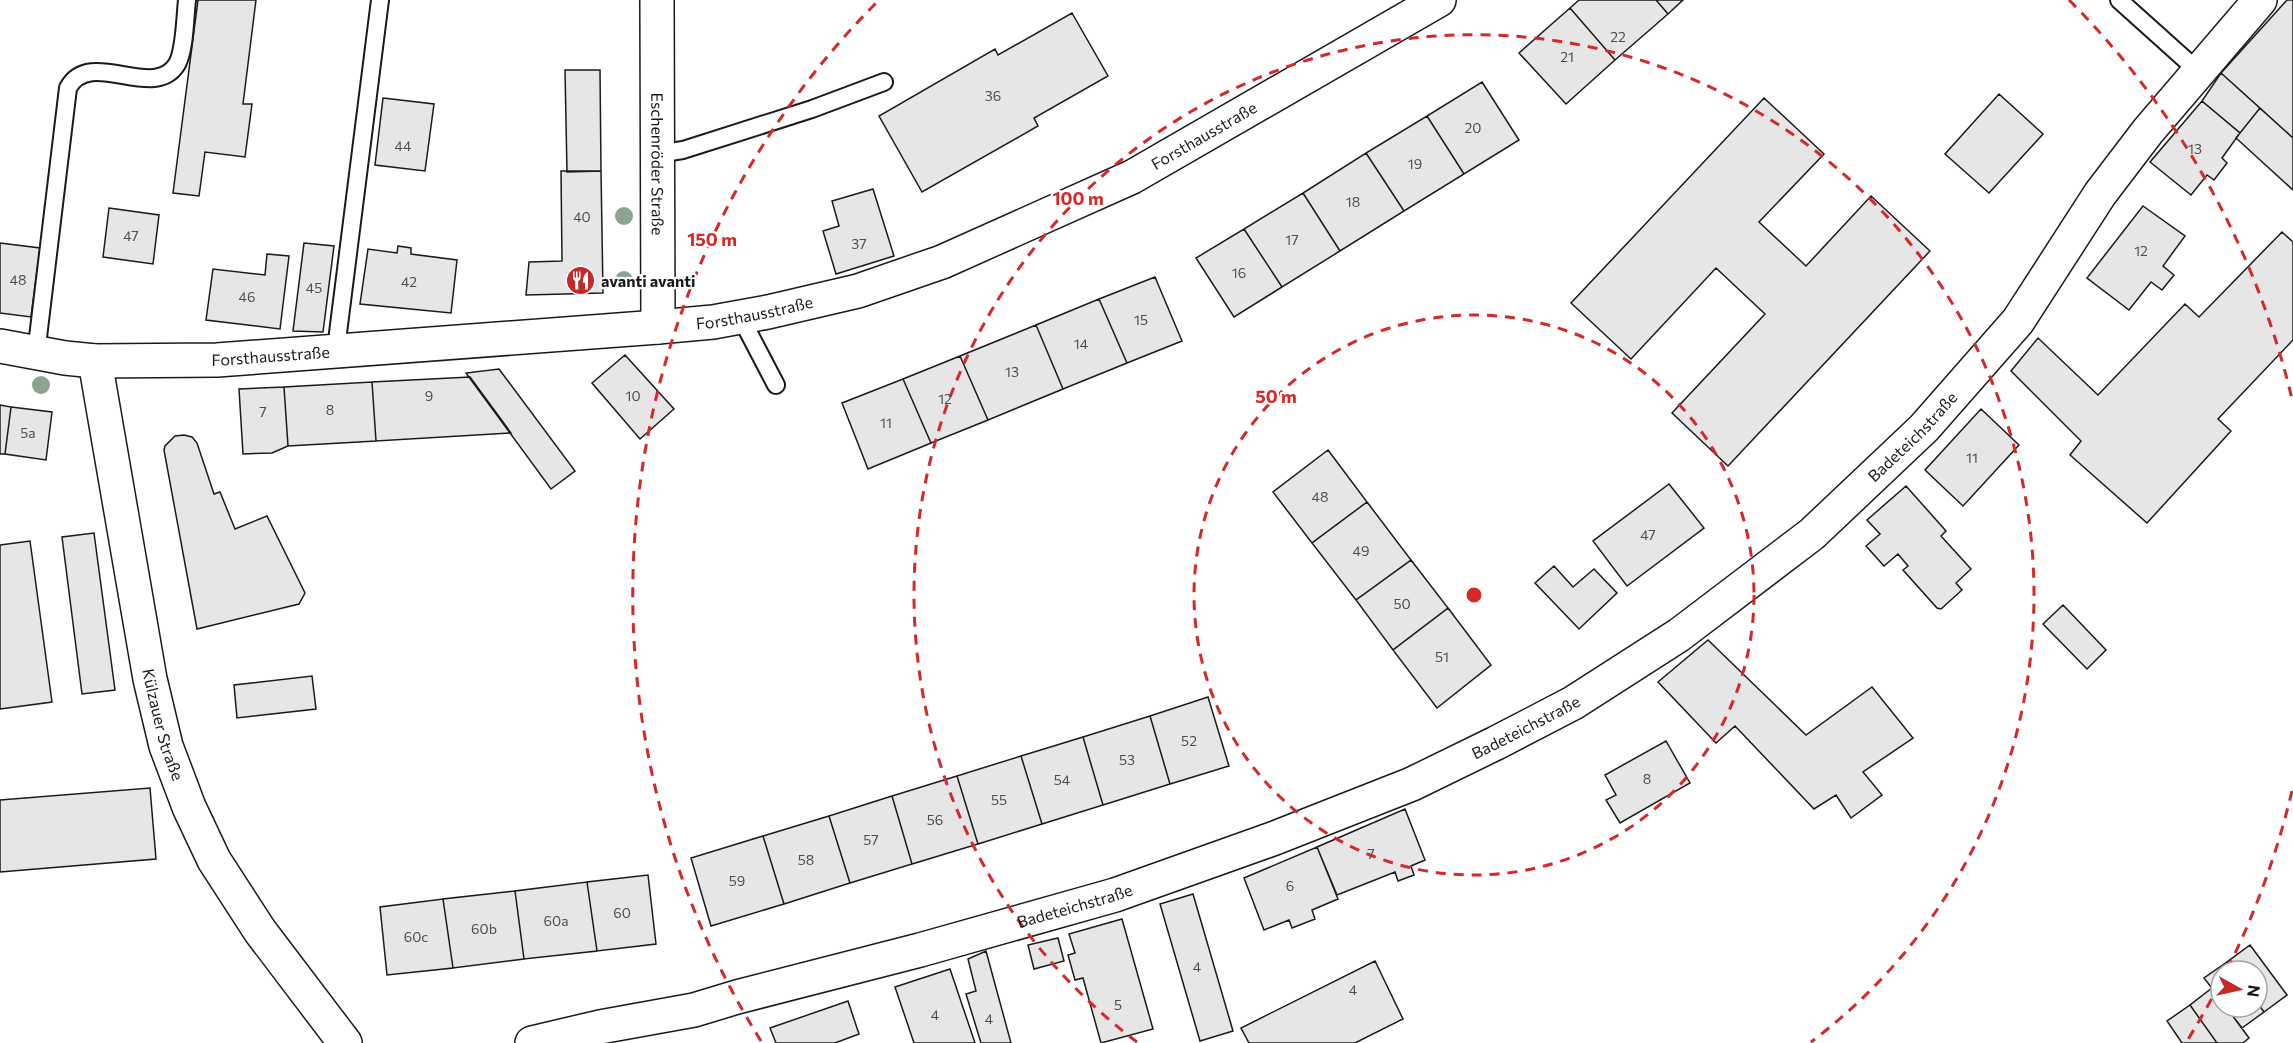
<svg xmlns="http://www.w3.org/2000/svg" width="2293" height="1043" font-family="Commissioner,sans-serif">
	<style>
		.building { fill: #e6e6e6; stroke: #1a1a1a; stroke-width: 1.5 }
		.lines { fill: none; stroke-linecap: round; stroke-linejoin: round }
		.service-casing { stroke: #1a1a1a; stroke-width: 20 }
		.minor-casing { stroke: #1a1a1a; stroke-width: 36 }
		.service { stroke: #fff; stroke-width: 16 }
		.minor { stroke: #fff; stroke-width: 33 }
		.tree { fill: #8aa48f }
		.ring { fill: none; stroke: #d62828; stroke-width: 3; stroke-dasharray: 10 8 }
		.labels { text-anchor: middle; stroke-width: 4.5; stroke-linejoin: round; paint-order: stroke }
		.number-label { font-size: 14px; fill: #4d4d4d }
		.street-label { font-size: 16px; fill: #1a1a1a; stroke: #fff }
		.poi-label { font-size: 16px; font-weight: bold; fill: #1a1a1a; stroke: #fff; text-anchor: start }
		.centre { fill: #d62828; stroke: #fff; stroke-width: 3 }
		.ring-label { font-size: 18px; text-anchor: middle; font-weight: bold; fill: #d62828; stroke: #fff; stroke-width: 4.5; stroke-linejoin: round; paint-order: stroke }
	</style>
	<rect width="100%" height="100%" fill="#fff"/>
	<!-- building -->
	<path class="building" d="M 198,0 L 256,0 L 243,104 L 252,104 L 245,157 L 205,152 L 199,196 L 173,193 Z
		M 1579,0 L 1656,0 L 1668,14 L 1615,60 L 1570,8 Z
		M 1656,0 L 1683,0 L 1668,14 Z
		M 2287,0 L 2293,0 L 2293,138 L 2221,73 Z
		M 1570,8 L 1615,60 L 1566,104 L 1519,53 Z
		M 1072,13 L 1108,76 L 1034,118 L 1038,126 L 922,192 L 879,116 L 995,49 L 998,55 Z
		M 565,70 L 600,70 L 601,171 L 567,172 Z
		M 2221,73 L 2260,108 L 2240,133 L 2202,101 Z
		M 1482,82 L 1519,140 L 1464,174 L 1427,116 Z
		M 1999,94 L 2043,134 L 1989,193 L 1945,154 Z
		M 383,98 L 434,104 L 425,171 L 375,165 Z
		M 1764,98 L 1824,154 L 1759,222 L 1806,266 L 1871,196 L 1930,251 L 1728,466 L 1672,413 L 1765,314 L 1716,268 L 1631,359 L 1571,303 Z
		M 2202,101 L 2240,133 L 2222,158 L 2227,163 L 2214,180 L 2207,175 L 2191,195 L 2150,162 Z
		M 2260,108 L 2293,138 L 2293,190 L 2236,138 Z
		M 1427,116 L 1464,174 L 1404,211 L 1366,153 Z
		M 1366,153 L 1404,211 L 1340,251 L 1303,193 Z
		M 561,171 L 601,171 L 603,293 L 526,295 L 529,262 L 562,261 Z
		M 873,189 L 894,256 L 836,274 L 823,231 L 839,226 L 832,201 Z
		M 1303,193 L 1340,251 L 1282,287 L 1244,229 Z
		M 2143,206 L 2185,236 L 2163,266 L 2174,275 L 2162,290 L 2151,282 L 2129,310 L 2087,278 Z
		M 109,208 L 159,215 L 153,264 L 103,257 Z
		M 1244,229 L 1282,287 L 1234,317 L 1196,258 Z
		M 2282,232 L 2293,242 L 2293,340 L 2218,419 L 2231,431 L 2147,523 L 2070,455 L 2081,441 L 2011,371 L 2038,338 L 2098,395 L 2185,304 L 2199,317 Z
		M 0,243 L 40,248 L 31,317 L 0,313 Z
		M 304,243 L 334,246 L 323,332 L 293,331 Z
		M 398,246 L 411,248 L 411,254 L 457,260 L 451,313 L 360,304 L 368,249 L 397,253 Z
		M 267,254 L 289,256 L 280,329 L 206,320 L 213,269 L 265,275 Z
		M 1155,277 L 1182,341 L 1127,363 L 1099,299 Z
		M 1099,299 L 1127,363 L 1063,389 L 1036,325 Z
		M 1036,325 L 1063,389 L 988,420 L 960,356 Z
		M 625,355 L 674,409 L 640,439 L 592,383 Z
		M 960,356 L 988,420 L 931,443 L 903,379 Z
		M 499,369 L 575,471 L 551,489 L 466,373 Z
		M 470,377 L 511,433 L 376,441 L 372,382 Z
		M 903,379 L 931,443 L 868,469 L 842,403 Z
		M 372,382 L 376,441 L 288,446 L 284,387 Z
		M 284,387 L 288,446 L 272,453 L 243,454 L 239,389 Z
		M 0,405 L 11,407 L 5,454 L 0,454 Z
		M 11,407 L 52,412 L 46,460 L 5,454 Z
		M 1981,409 L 2019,445 L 1963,506 L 1925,470 Z
		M 184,435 L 192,437 L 197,443 L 214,494 L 220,492 L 235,529 L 267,516 L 305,593 L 299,604 L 197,629 L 164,450 L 165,446 L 175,436 Z
		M 1328,450 L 1367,502 L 1312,543 L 1273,492 Z
		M 1669,484 L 1704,528 L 1627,586 L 1593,541 Z
		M 1906,486 L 1946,531 L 1941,536 L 1971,569 L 1956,583 L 1962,590 L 1941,609 L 1937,608 L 1903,570 L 1908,566 L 1898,554 L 1884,566 L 1866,546 L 1880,534 L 1867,520 Z
		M 1367,502 L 1411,560 L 1356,600 L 1312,543 Z
		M 94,533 L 115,690 L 82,694 L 62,537 Z
		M 30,541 L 52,702 L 0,709 L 0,545 Z
		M 1411,560 L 1448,608 L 1393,650 L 1356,600 Z
		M 1554,566 L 1573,587 L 1594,569 L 1617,593 L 1579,629 L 1535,583 Z
		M 2063,605 L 2106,650 L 2087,669 L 2043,624 Z
		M 1448,608 L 1491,665 L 1437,708 L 1393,650 Z
		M 1708,640 L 1806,735 L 1872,687 L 1913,738 L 1863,772 L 1882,795 L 1851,818 L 1836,795 L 1814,809 L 1735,726 L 1716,743 L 1658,682 Z
		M 312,676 L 316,709 L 237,718 L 234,685 Z
		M 1208,697 L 1229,766 L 1170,784 L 1150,716 Z
		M 1150,716 L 1170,784 L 1103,805 L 1083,737 Z
		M 1083,737 L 1103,805 L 1042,824 L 1021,756 Z
		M 1666,741 L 1690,783 L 1620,823 L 1606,800 L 1616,795 L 1605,775 Z
		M 1021,756 L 1042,824 L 978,844 L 957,776 Z
		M 957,776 L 978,844 L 912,864 L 892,796 Z
		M 150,788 L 156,859 L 0,872 L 0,800 Z
		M 892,796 L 912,864 L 850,883 L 829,816 Z
		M 1405,809 L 1425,860 L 1411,866 L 1414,875 L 1398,881 L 1395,872 L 1337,895 L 1317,847 Z
		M 829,816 L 850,883 L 784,904 L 763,836 Z
		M 763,836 L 784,904 L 711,926 L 691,858 Z
		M 1317,847 L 1338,899 L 1312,910 L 1315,919 L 1292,928 L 1289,920 L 1264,930 L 1244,878 Z
		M 648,875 L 656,944 L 597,951 L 587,882 Z
		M 587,882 L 597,951 L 524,959 L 515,891 Z
		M 515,891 L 524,959 L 453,968 L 443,899 Z
		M 1193,894 L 1233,1031 L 1200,1041 L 1160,904 Z
		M 443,899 L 453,968 L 387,975 L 380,907 Z
		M 1122,919 L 1153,1029 L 1101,1043 L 1083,978 L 1075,980 L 1068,955 L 1075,953 L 1069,934 Z
		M 1058,938 L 1064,961 L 1034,969 L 1028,945 Z
		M 2250,945 L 2287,995 L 2264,1012 L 2257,1002 L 2257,971 L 2234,971 L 2227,962 Z
		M 986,951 L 1011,1043 L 981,1043 L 966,994 L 976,991 L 968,959 Z
		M 1375,961 L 1403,1019 L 1355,1043 L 1249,1043 L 1241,1028 Z
		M 2227,962 L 2234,971 L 2221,971 L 2221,1000 L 2204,978 Z
		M 950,969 L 975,1043 L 914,1043 L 895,987 Z
		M 2212,988 L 2221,1000 L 2221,1007 L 2226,1007 L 2249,1038 L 2243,1043 L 2217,1043 L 2190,1005 Z
		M 848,1001 L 859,1034 L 835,1043 L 776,1043 L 770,1028 Z
		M 2257,1002 L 2264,1012 L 2242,1028 L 2226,1007 L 2257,1007 Z
		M 2190,1005 L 2217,1043 L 2182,1043 L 2167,1021 Z"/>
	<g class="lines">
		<defs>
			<path id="service" d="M 2119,0 L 2198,71
				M 657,154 L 683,150 L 812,109 L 884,82
				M 741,318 L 776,385
				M 338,351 L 338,333 L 380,0
				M 36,354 L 68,88 C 90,47 154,102 177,64 C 185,50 185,17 187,0"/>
			<g id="minor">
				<path id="s1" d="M 657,0 L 658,327"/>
				<path id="s2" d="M 0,346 L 65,358 L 95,361 L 217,360 L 658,327 L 713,322 L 768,312 L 858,291 L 942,262 L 1132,177 L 1439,0"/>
				<path id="s3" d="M 95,361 L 150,679 L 166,746 L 189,807 L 214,860 L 260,931 L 345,1043"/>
				<path id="s4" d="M 532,1043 L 600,1027 L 694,1010 L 737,997 L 920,950 L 1115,895 L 1275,838 L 1412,784 L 1496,743 L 1573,703 L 1679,635 L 1812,534 L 1924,428 L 2018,321 L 2100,194 L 2148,131 L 2260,0"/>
			</g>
		</defs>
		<!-- service casing -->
		<use href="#service" class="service-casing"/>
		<!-- minor casing -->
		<use href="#minor" class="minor-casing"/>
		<!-- service -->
		<use href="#service" class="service"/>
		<!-- minor -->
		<use href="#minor" class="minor"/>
	</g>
	<!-- trees -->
	<g class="tree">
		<circle cx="624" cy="216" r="9"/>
		<circle cx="624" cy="280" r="9"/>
		<circle cx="41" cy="385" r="9"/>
	</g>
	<!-- distance rings -->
	<g class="ring">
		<circle cx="1474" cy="595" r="280"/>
		<path d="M1137 1042A560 560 0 1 1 1811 1042"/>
		<path d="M2292 791A841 841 0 0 1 2227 970M2220 983A841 841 0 0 1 2187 1041M761 1041A841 841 0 0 1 879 0M2069 0A841 841 0 0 1 2292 399"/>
	</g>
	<!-- icons -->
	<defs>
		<symbol id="restaurant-disc" viewBox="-11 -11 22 22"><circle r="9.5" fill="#c62828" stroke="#fff"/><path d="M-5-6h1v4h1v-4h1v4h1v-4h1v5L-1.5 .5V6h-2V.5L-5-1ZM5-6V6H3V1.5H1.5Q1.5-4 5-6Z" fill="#fff"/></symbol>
	</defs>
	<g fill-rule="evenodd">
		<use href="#restaurant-disc" x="564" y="264" width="33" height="33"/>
	</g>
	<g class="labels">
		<!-- number labels -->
		<g class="number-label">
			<text x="1618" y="42">22</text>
			<text x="1567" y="62">21</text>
			<text x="993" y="101">36</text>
			<text x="1473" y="133">20</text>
			<text x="403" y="151">44</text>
			<text x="2195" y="154">13</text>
			<text x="1415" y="169">19</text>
			<text x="1353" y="207">18</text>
			<text x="582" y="222">40</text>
			<text x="131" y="241">47</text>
			<text x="1292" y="245">17</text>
			<text x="859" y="249">37</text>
			<text x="2141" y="256">12</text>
			<text x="1239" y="278">16</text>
			<text x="18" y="285">48</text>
			<text x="409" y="287">42</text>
			<text x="314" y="293">45</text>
			<text x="247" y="302">46</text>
			<text x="1141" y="325">15</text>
			<text x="1081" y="349">14</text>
			<text x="1012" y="377">13</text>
			<text x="429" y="401">9</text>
			<text x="633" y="401">10</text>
			<text x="945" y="404">12</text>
			<text x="330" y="415">8</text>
			<text x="263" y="417">7</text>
			<text x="886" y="428">11</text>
			<text x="28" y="438">5a</text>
			<text x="1972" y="463">11</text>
			<text x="1320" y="502">48</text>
			<text x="1648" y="540">47</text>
			<text x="1361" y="556">49</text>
			<text x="1402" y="609">50</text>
			<text x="1442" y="662">51</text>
			<text x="1189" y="746">52</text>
			<text x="1127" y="765">53</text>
			<text x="1647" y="784">8</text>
			<text x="1062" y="785">54</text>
			<text x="999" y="805">55</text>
			<text x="935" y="825">56</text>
			<text x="871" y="845">57</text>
			<text x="1371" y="859">7</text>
			<text x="806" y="865">58</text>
			<text x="737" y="886">59</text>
			<text x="1290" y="891">6</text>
			<text x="622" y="918">60</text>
			<text x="556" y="926">60a</text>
			<text x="484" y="934">60b</text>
			<text x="416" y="942">60c</text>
			<text x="1197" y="972">4</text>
			<text x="1353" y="995">4</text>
			<text x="1118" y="1010">5</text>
			<text x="935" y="1020">4</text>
			<text x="989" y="1024">4</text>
		</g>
		<!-- street labels -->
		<g class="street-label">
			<text dy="6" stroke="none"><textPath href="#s2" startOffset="1244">Forsthausstraße</textPath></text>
			<text dy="6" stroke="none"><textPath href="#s1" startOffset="164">Eschenröder Straße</textPath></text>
			<text dy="6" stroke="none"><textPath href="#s2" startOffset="758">Forsthausstraße</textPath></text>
			<text dy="6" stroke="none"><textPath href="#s2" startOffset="272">Forsthausstraße</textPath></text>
			<text dy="6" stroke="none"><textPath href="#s4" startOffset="1532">Badeteichstraße</textPath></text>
			<text dy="6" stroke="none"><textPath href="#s3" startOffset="370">Külzauer Straße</textPath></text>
			<text dy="6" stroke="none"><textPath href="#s4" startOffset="1046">Badeteichstraße</textPath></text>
			<text dy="6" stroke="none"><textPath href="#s4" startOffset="560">Badeteichstraße</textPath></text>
		</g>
		<!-- poi labels -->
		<g class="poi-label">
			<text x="601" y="287">avanti avanti</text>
		</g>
	</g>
	<circle cx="1474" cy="595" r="9" class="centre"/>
	<g class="ring-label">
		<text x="1078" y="205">100 m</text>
		<text x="712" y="246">150 m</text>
		<text x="1276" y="403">50 m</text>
	</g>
	<!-- north arrow -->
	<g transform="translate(2239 989) rotate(98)"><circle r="28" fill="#ffffff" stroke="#a3a3a3" stroke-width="1.5"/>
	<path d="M0-4.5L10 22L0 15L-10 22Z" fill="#c62828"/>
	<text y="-9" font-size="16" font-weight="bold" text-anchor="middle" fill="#1a1a1a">N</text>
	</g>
</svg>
